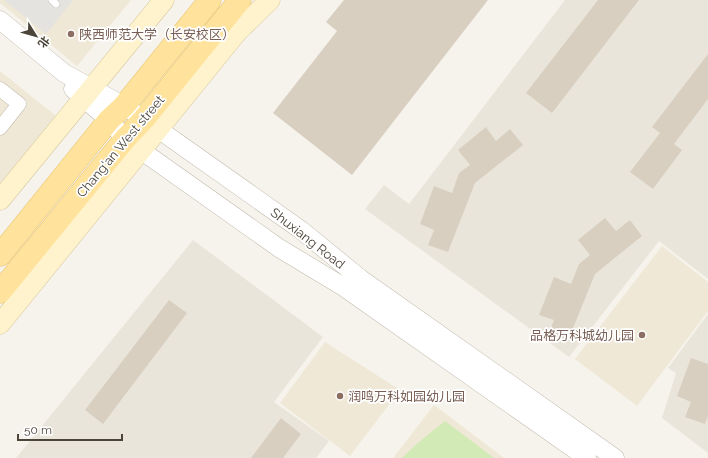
<svg xmlns="http://www.w3.org/2000/svg" width="708" height="458" font-family="Raleway,'Noto Sans SC',sans-serif">
	<style>
		.residential { fill: #eae5da }
		.education { fill: #efe8d6 }
		.green { fill: #d2eab5 }
		.parking { fill: #e5e3e0 }
		.building { fill: #d8cfc1 }
		.lines { fill: none; stroke-linecap: round; stroke-linejoin: round }
		.service-casing { stroke: #c2bbae; stroke-width: 8 }
		.minor-casing { stroke: #c2bbae; stroke-width: 15 }
		.tertiary-casing { stroke: #c2bbae; stroke-width: 19 }
		.secondary-casing { stroke: #d6c79b; stroke-width: 21 }
		.primary-casing { stroke: #e6c16a; stroke-width: 23 }
		.service { stroke: #fff; stroke-width: 7 }
		.minor { stroke: #fff; stroke-width: 14 }
		.tertiary { stroke: #fff; stroke-width: 18 }
		.secondary { stroke: #fff3cd; stroke-width: 20 }
		.primary { stroke: #ffe39c; stroke-width: 22 }
		.education-dot { fill: #8d6e63; stroke: #fff; stroke-width: 1.5 }
		.labels { text-anchor: middle; stroke-width: 3.5; stroke-linejoin: round; paint-order: stroke }
		.education-label { font-size: 13px; fill: #785e54; stroke: #fff; text-anchor: start }
		.street-label { font-size: 13px; fill: #4b4439; stroke: #fff }
	</style>
	<rect width="100%" height="100%" fill="#f6f3ec"/>
	<!-- residential -->
	<path class="residential" d="M 565,0 L 708,0 L 708,279 L 659,241 L 569,357 L 365,209 L 384,185 L 409,204 Z
		M 193,240 L 323,337 L 274,402 L 329,441 L 316,458 L 16,458 Z
		M 708,314 L 708,453 L 662,418 L 676,373 L 668,368 Z"/>
	<!-- education -->
	<path class="education" d="M 0,0 L 131,0 L 77,66 L 0,3 Z
		M 0,71 L 60,119 L 0,192 Z
		M 662,246 L 708,282 L 708,311 L 637,406 L 575,359 Z
		M 325,342 L 400,390 L 350,456 L 280,403 Z
		M 434,405 L 504,458 L 393,458 Z"/>
	<!-- green -->
	<path class="green" d="M 445,421 L 494,458 L 402,458 L 419,442 Z"/>
	<!-- parking -->
	<path class="parking" d="M 4,0 L 73,0 L 46,34 Z"/>
	<!-- building -->
	<path class="building" d="M 344,0 L 488,0 L 352,175 L 273,113 L 337,31 L 326,22 Z
		M 598,0 L 639,0 L 552,113 L 526,93 Z
		M 708,54 L 708,99 L 674,144 L 682,150 L 653,189 L 630,172 L 660,133 L 652,127 Z
		M 486,127 L 496,141 L 510,129 L 523,145 L 475,183 L 448,252 L 428,245 L 434,230 L 420,224 L 434,186 L 452,193 L 459,173 L 470,165 L 458,150 Z
		M 605,218 L 616,231 L 630,220 L 642,236 L 595,274 L 567,343 L 548,336 L 554,320 L 539,315 L 554,277 L 571,284 L 579,264 L 590,255 L 578,240 Z
		M 169,300 L 187,313 L 103,424 L 85,410 Z
		M 691,358 L 708,364 L 708,416 L 705,424 L 685,417 L 691,402 L 677,396 Z
		M 281,418 L 301,434 L 283,458 L 251,458 Z"/>
	<g class="lines">
		<defs>
			<path id="service" d="M 52,0 L 56,4"/>
			<path id="minor" d="M 0,89 L 19,104 L 0,128"/>
			<path id="tertiary" d="M 0,20 L 64,73 L 124,106 L 144,119 L 301,230 L 361,279 L 615,458
				M 73,89 L 109,120 L 125,139 L 279,248 L 342,286 L 587,458"/>
			<path id="secondary" d="M 0,200 L 164,0
				M 0,324 L 238,31 L 270,0"/>
			<path id="primary" d="M 0,255 L 109,120 L 124,106 L 210,0
				M 0,292 L 125,139 L 144,119 L 240,0"/>
		</defs>
		<!-- service casing -->
		<use href="#service" class="service-casing"/>
		<!-- minor casing -->
		<use href="#minor" class="minor-casing"/>
		<!-- tertiary casing -->
		<use href="#tertiary" class="tertiary-casing"/>
		<!-- secondary casing -->
		<use href="#secondary" class="secondary-casing"/>
		<!-- primary casing -->
		<use href="#primary" class="primary-casing"/>
		<!-- service -->
		<use href="#service" class="service"/>
		<!-- minor -->
		<use href="#minor" class="minor"/>
		<!-- tertiary -->
		<use href="#tertiary" class="tertiary"/>
		<!-- secondary -->
		<use href="#secondary" class="secondary"/>
		<!-- primary -->
		<use href="#primary" class="primary"/>
	</g>
	<!-- markers -->
	<g class="education-dot">
		<circle cx="71" cy="34" r="4"/>
		<circle cx="642" cy="335" r="4"/>
		<circle cx="340" cy="396" r="4"/>
	</g>
	<g class="labels">
		<!-- education labels -->
		<g class="education-label">
			<text x="79" y="39">陕西师范大学（长安校区）</text>
			<text x="634" y="340" text-anchor="end">品格万科城幼儿园</text>
			<text x="348" y="401">润鸣万科如园幼儿园</text>
		</g>
		<!-- street labels -->
		<g class="street-label">
			<text transform="translate(120 146) rotate(-50)" y="5">Chang'an West street</text>
			<text transform="translate(308 238) rotate(38)" y="5">Shuxiang Road</text>
		</g>
	</g>
	<!-- north arrow -->
	<g transform="translate(36 36) rotate(127)" stroke="#ffffff" stroke-width="3" paint-order="stroke">
	<path d="M0-3L7 15L0 10L-7 15Z" fill="#4b4439"/>
	<text y="-6" font-size="11" font-weight="bold" text-anchor="middle" fill="#4b4439">北</text>
	</g>
	<!-- scale -->
	<path d="M18 434v6h104v-6" fill="none" stroke="#4b4439" stroke-width="2"/>
	<text x="24" y="434" font-size="12" fill="#4b4439" stroke="#ffffff" stroke-width="3" paint-order="stroke">50 m</text>
</svg>
